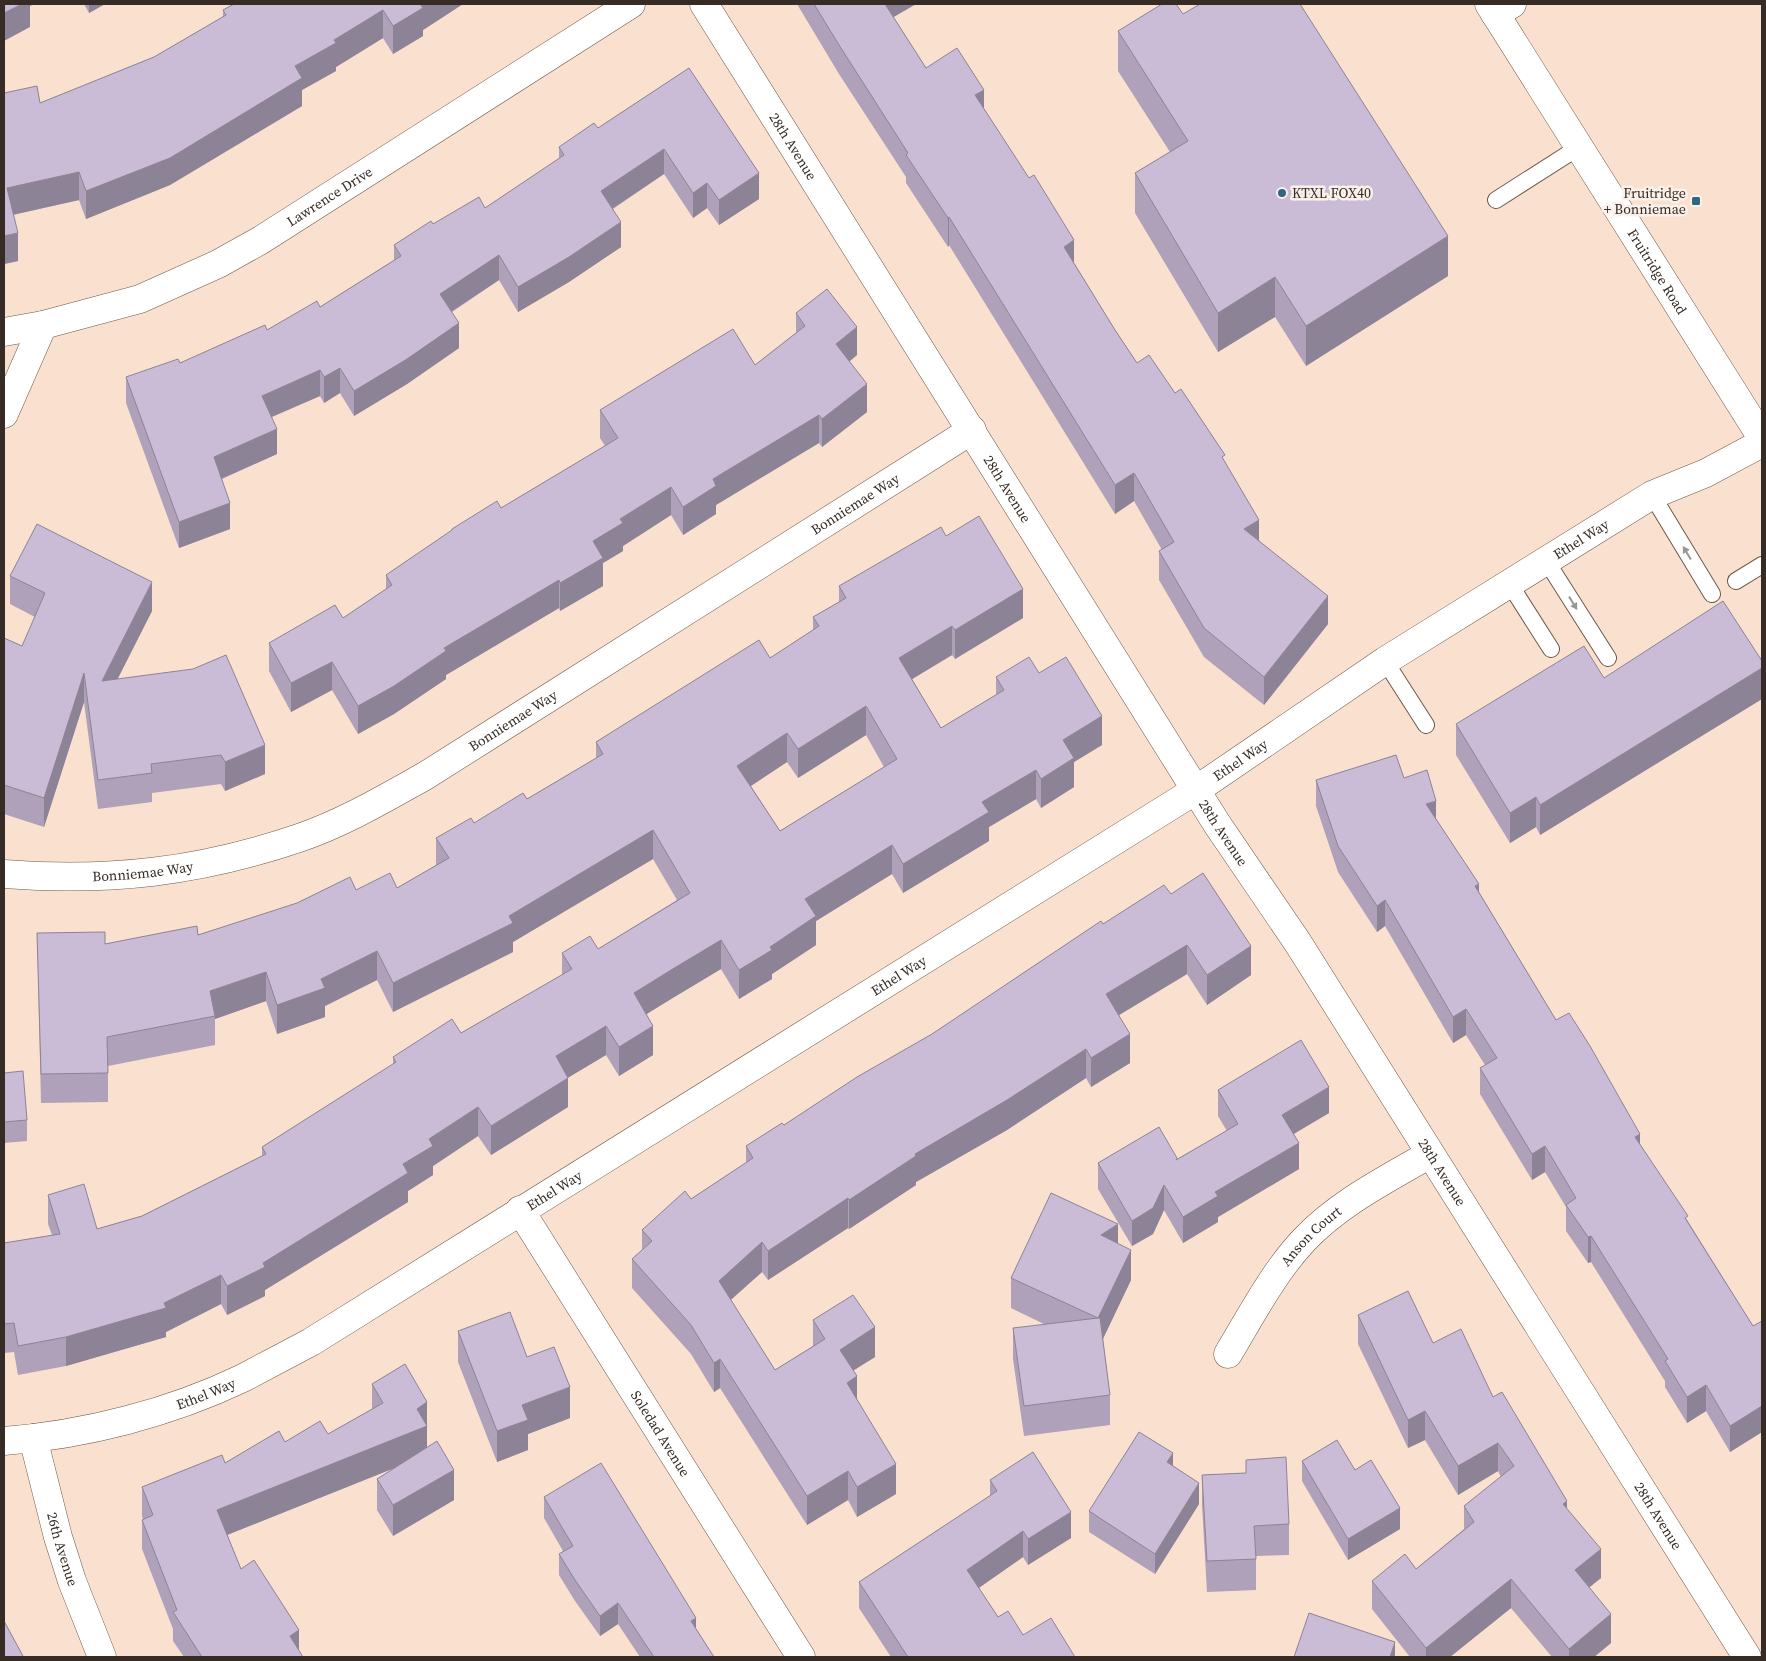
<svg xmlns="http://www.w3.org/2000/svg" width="1766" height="1661" font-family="'Source Serif 4',serif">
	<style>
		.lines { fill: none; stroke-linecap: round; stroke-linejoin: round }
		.service-casing { stroke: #6e5949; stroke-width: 18 }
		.minor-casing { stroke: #6e5949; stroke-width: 29 }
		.secondary-casing { stroke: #6e5949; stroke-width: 29 }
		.service { stroke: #fff; stroke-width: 16 }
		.minor { stroke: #fff; stroke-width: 28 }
		.secondary { stroke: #fff; stroke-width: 28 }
		.wall { fill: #aea1b9; fill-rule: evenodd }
		.shaded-wall { fill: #8d8396 }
		.building { fill: #cabbd7; stroke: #8d8396; fill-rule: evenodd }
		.oneway { fill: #9a9692 }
		.poi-dot { fill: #316682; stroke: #fbf1ea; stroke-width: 2 }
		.labels { text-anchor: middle; stroke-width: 5; stroke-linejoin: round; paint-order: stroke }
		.street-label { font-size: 14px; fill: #362c25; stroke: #fbf1ea }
		.poi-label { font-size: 14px; fill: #362c25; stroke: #fbf1ea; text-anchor: start }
	</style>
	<rect width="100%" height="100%" fill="#fae0ce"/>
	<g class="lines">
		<defs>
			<path id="service" d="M 1496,200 L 1579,147
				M 1652,495 L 1712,594
				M 1547,562 L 1608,658
				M 1736,581 L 1762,565
				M 1509,583 L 1551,649
				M 1385,661 L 1426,725"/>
			<g id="minor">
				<path id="s1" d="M 704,4 L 1217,824 L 1298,943 L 1747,1657"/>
				<path d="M 1495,14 L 1512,4"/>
				<path id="s2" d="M 4,332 L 43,325 L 140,299 L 218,264 L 261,240 L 631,4"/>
				<path d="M 4,414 L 43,325"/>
				<path id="s3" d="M 4,874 C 109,882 199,872 299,838 C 343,823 384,799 425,776 L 972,430"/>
				<path id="s4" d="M 520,1210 L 801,1657"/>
				<path id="s5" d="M 1228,1354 C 1251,1316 1273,1273 1304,1240 C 1339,1203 1387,1179 1430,1154"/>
				<path id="s6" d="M 33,1438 L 58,1537 L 72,1581 L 102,1657"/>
				<path id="s7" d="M 4,1441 C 84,1435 170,1413 243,1378 C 266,1366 288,1354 311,1342 L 1196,790 L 1385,661 L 1652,495 L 1706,473 L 1762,443"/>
			</g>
			<g id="secondary">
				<path id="s8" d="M 1489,4 L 1762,438"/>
			</g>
		</defs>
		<!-- service casing -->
		<use href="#service" class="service-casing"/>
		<!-- minor casing -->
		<use href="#minor" class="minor-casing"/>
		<!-- secondary casing -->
		<use href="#secondary" class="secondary-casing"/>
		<!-- service -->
		<use href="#service" class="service"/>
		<!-- minor -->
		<use href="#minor" class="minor"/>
		<!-- secondary -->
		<use href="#secondary" class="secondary"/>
	</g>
	<!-- wall -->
	<path class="wall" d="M 84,4 L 105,4 L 89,13 Z
		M 463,4 L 423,30 L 423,36 L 393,54 L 383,38 L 336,67 L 336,71 L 302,90 L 302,106 L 170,185 L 86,219 L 79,200 L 13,215 L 18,261 L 4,264 L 4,93 L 40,103 L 154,57 L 223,17 L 223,10 Z
		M 797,4 L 916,4 L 893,17 L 926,68 L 984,109 L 1074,263 L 1115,330 L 1137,363 L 1175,393 L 1225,462 L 1259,540 L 1328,624 L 1264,705 L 1204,657 L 1159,580 L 1159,551 L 1162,550 L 1134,501 L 1115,514 L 949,245 L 948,247 L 906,183 L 906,177 L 839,74 Z
		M 1183,14 L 1448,276 L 1306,366 L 1275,317 L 1218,352 L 1135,213 L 1135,173 L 1170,152 L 1118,71 L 1118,31 Z
		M 689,68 L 759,199 L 719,225 L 707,208 L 693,218 L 664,174 L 613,209 L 621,247 L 569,282 L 518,312 L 499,280 L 452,312 L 459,348 L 407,384 L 354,416 L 340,393 L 324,403 L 320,396 L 272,417 L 277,454 L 222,479 L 230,529 L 179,548 L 126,403 L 126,377 L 180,363 L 267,330 L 320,307 L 394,260 L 394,245 L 433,224 L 485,208 L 559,159 L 559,147 L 598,128 Z
		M 796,313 L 857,355 L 850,361 L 867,412 L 822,447 L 819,443 L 716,505 L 716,514 L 683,535 L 671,515 L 623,546 L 623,551 L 603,563 L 603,586 L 560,611 L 559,608 L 446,675 L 446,679 L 394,714 L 358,734 L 332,690 L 291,712 L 269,671 L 269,643 L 343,618 L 386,589 L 386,575 L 452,531 L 452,529 L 501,508 L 605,446 L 600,438 L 600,410 L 755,365 L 796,333 Z
		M 946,536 L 1023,618 L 955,659 L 952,655 L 912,679 L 941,728 L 996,695 L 996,677 L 1039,673 L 1102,745 L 1074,762 L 1074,787 L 1041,808 L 1036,799 L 989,827 L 989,841 L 903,893 L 892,874 L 816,921 L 816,945 L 772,974 L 772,979 L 739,999 L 721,969 L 646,1014 L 653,1055 L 619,1076 L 606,1055 L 568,1077 L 568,1107 L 491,1155 L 478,1136 L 433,1166 L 433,1175 L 408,1191 L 408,1202 L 265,1290 L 265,1296 L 227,1315 L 221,1304 L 166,1332 L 166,1337 L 66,1366 L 18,1375 L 14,1352 L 4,1353 L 4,1243 L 52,1235 L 48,1224 L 48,1195 L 97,1229 L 142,1216 L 262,1156 L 262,1147 L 393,1065 L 393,1057 L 461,1033 L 562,975 L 562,953 L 598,949 L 677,900 L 653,859 L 513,942 L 513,952 L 393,1012 L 377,980 L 325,1006 L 325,1017 L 277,1034 L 266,1001 L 215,1019 L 215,1045 L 108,1066 L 108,1102 L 41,1103 L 37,933 L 105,944 L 198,935 L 356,890 L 397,888 L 436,865 L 436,838 L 474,823 L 527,799 L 596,758 L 596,742 L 770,658 L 813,630 L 813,617 L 839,602 L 839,586 ZM 866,735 L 884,767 L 780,831 L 751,786 L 787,762 L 798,778 Z
		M 10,576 L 152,611 L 117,679 L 265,774 L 225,791 L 221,784 L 152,793 L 152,802 L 98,809 L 84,702 L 44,827 L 4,814 L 4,638 L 22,646 L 35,617 L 10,604 Z
		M 1762,661 L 1762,699 L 1540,835 L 1536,827 L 1510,843 L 1456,755 L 1456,724 L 1604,678 Z
		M 1316,780 L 1436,819 L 1479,892 L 1556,1020 L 1640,1144 L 1753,1326 L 1762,1321 L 1762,1432 L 1730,1452 L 1706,1411 L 1687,1423 L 1665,1387 L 1665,1381 L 1591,1262 L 1588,1263 L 1566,1231 L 1566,1207 L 1545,1172 L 1532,1180 L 1480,1094 L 1480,1068 L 1485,1065 L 1466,1035 L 1453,1043 L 1385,926 L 1377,932 L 1338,872 L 1316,806 Z
		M 1171,894 L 1251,975 L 1207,1005 L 1187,974 L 1119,1015 L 1130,1063 L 1091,1087 L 1086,1078 L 1007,1130 L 916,1182 L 916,1185 L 849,1229 L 848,1228 L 768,1280 L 762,1272 L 731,1300 L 775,1370 L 813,1346 L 813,1320 L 875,1357 L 853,1370 L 857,1400 L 896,1494 L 857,1517 L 848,1500 L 807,1525 L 720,1388 L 714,1392 L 691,1354 L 632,1288 L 632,1259 L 642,1250 L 642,1230 L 691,1199 L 746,1163 L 746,1146 L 784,1125 L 932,1034 L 1103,924 Z
		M 4,1073 L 27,1120 L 27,1141 L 4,1143 Z
		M 1218,1090 L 1329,1113 L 1293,1134 L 1299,1169 L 1218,1217 L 1218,1222 L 1183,1243 L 1164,1210 L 1153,1234 L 1132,1246 L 1098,1189 L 1098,1163 L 1177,1159 L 1227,1131 L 1218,1116 Z
		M 1118,1244 L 1131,1280 L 1103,1339 L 1110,1395 L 1110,1425 L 1024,1436 L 1013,1359 L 1013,1328 L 1046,1325 L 1011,1308 L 1011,1278 Z
		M 1358,1315 L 1433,1343 L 1493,1397 L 1567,1509 L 1601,1578 L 1589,1587 L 1611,1643 L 1594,1657 L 1552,1657 L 1511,1608 L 1450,1657 L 1410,1657 L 1372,1609 L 1372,1581 L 1416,1569 L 1464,1529 L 1464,1506 L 1501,1477 L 1498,1471 L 1458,1495 L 1425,1440 L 1408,1448 L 1358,1344 Z
		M 458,1331 L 527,1357 L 570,1418 L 528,1434 L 528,1450 L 497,1462 L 458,1362 Z
		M 372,1384 L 427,1402 L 427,1447 L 454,1500 L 393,1536 L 377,1510 L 377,1479 L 394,1468 L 227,1535 L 241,1569 L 303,1657 L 184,1657 L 173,1641 L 173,1629 L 142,1549 L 142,1520 L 143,1519 L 142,1516 L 142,1487 L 225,1463 L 285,1442 L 328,1434 L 372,1409 Z
		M 1246,1460 L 1289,1524 L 1289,1555 L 1256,1556 L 1256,1590 L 1207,1592 L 1202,1505 L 1202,1475 L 1246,1473 Z
		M 1302,1461 L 1355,1470 L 1400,1529 L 1348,1560 L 1302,1481 Z
		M 1173,1466 L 1199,1504 L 1155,1574 L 1089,1532 L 1089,1511 Z
		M 990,1480 L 1071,1538 L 1028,1565 L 1023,1557 L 979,1588 L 998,1617 L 1023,1635 L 1075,1657 L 891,1657 L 859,1608 L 859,1582 L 990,1496 Z
		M 544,1497 L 696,1629 L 714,1657 L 640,1657 L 618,1624 L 600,1636 L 575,1601 L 559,1575 L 559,1554 L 563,1551 L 544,1518 Z"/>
	<!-- shaded-wall -->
	<path class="shaded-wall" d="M 22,4 L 34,4 L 30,6 L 30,27 L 4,41 L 4,13 Z
		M 89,4 L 105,4 L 89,13 Z
		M 420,4 L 463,4 L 423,30 L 423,36 L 393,54 L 393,26 Z
		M 880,4 L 916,4 L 880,25 Z
		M 383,10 L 383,38 L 336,67 L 336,71 L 302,90 L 302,106 L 170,185 L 86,219 L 86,191 L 295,66 L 334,40 Z
		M 984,90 L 984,118 L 975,95 Z
		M 664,149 L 664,174 L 601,216 L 601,191 Z
		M 79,172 L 79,200 L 7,216 L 7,188 Z
		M 759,173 L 759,199 L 719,225 L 719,200 Z
		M 707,183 L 707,208 L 693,218 L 693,193 Z
		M 949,217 L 949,245 L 948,247 L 948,218 Z
		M 621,222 L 621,247 L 569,282 L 518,312 L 518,287 Z
		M 18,233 L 18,261 L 4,264 L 4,236 Z
		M 1448,236 L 1448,276 L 1306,366 L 1306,326 Z
		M 1074,240 L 1074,269 L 1064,247 Z
		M 499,255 L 499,280 L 440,319 L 440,294 Z
		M 1275,277 L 1275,317 L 1218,352 L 1218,313 Z
		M 459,323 L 459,348 L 407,384 L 354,416 L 354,391 Z
		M 857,327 L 857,355 L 836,372 L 836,344 Z
		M 340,368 L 340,393 L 324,403 L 324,377 Z
		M 320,370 L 320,396 L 262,421 L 262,396 Z
		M 867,384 L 867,412 L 822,447 L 822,419 Z
		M 819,415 L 819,443 L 716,505 L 716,514 L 683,535 L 683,507 L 713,479 Z
		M 277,429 L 277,454 L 214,482 L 214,457 Z
		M 1134,473 L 1134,501 L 1115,514 L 1115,485 Z
		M 671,487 L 671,515 L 623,546 L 623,551 L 603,563 L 603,586 L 560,611 L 560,583 L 593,541 L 620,519 Z
		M 230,503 L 230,529 L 179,548 L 179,522 Z
		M 1259,520 L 1259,549 L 1244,529 Z
		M 559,580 L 559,608 L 446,675 L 446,679 L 394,714 L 358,734 L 358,706 L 444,648 Z
		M 152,582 L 152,611 L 102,710 L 102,681 Z
		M 1023,589 L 1023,618 L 955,659 L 955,630 Z
		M 1328,596 L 1328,624 L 1264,705 L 1264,677 Z
		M 952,626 L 952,655 L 899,687 L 899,658 Z
		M 332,662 L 332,690 L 291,712 L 291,683 Z
		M 1762,668 L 1762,699 L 1540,835 L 1540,805 Z
		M 84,673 L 84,702 L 44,827 L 44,798 Z
		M 866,706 L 866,735 L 798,778 L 798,749 Z
		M 1102,716 L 1102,745 L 1074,762 L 1074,787 L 1041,808 L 1041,779 L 1063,740 Z
		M 787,733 L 787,762 L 737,795 L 737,766 Z
		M 265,745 L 265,774 L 225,791 L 225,762 Z
		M 1036,770 L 1036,799 L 989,827 L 989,841 L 903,893 L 903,864 L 982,802 Z
		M 1536,797 L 1536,827 L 1510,843 L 1510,813 Z
		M 1436,801 L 1436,827 L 1426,804 Z
		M 653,830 L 653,859 L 513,942 L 513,952 L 393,1012 L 393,983 L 509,916 Z
		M 892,845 L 892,874 L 816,921 L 816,945 L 772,974 L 772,979 L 739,999 L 739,970 L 770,947 L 805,899 Z
		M 1479,884 L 1479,910 L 1475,886 Z
		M 1385,900 L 1385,926 L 1377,932 L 1377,906 Z
		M 721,940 L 721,969 L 671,999 L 634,1022 L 634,993 L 671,970 Z
		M 1187,945 L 1187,974 L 1106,1023 L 1106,994 Z
		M 1251,946 L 1251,975 L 1207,1005 L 1207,975 Z
		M 377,951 L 377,980 L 325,1006 L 325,1017 L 277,1034 L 277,1005 L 321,979 Z
		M 266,972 L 266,1001 L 215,1019 L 210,991 Z
		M 1466,1009 L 1466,1035 L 1453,1043 L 1453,1017 Z
		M 606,1026 L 606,1055 L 556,1085 L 556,1056 Z
		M 653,1026 L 653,1055 L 619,1076 L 619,1047 Z
		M 1130,1034 L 1130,1063 L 1091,1087 L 1091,1058 Z
		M 1086,1049 L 1086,1078 L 1007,1130 L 916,1182 L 916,1185 L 849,1229 L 849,1200 L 915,1154 Z
		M 568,1078 L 568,1107 L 491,1155 L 491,1126 Z
		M 1329,1087 L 1329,1113 L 1282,1141 L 1282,1115 Z
		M 478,1107 L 478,1136 L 433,1166 L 433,1175 L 408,1191 L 408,1202 L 265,1290 L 265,1296 L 227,1315 L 227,1286 L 263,1263 L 403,1164 L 429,1139 Z
		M 1640,1134 L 1640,1160 L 1635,1137 Z
		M 1299,1143 L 1299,1169 L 1218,1217 L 1218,1222 L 1183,1243 L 1183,1217 L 1215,1192 Z
		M 1545,1146 L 1545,1172 L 1532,1180 L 1532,1154 Z
		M 1164,1185 L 1164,1210 L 1153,1234 L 1132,1246 L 1132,1221 Z
		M 848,1198 L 848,1228 L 768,1280 L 768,1251 Z
		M 1118,1224 L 1118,1255 L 1101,1235 Z
		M 1591,1236 L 1591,1262 L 1588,1263 L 1588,1237 Z
		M 762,1242 L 762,1272 L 719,1310 L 719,1281 Z
		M 1131,1250 L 1131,1280 L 1098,1349 L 1098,1318 Z
		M 221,1275 L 221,1304 L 166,1332 L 166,1337 L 66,1366 L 66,1337 L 164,1303 Z
		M 875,1327 L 875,1357 L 840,1379 L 840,1350 Z
		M 720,1359 L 720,1388 L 714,1392 L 714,1363 Z
		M 857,1376 L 857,1406 L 847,1383 Z
		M 1706,1385 L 1706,1411 L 1687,1423 L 1687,1397 Z
		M 570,1387 L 570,1418 L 528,1434 L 528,1450 L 497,1462 L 497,1431 L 522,1405 Z
		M 427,1402 L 427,1455 L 217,1539 L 217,1510 L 417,1409 Z
		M 1762,1406 L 1762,1432 L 1730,1452 L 1730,1426 Z
		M 1425,1411 L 1425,1440 L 1408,1448 L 1408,1420 Z
		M 1498,1443 L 1498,1471 L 1458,1495 L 1458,1466 Z
		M 1173,1453 L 1173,1474 L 1167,1462 Z
		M 896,1464 L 896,1494 L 857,1517 L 857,1487 Z
		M 454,1470 L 454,1500 L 393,1536 L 393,1505 Z
		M 848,1471 L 848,1500 L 807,1525 L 807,1496 Z
		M 1199,1483 L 1199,1504 L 1155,1574 L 1155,1554 Z
		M 1567,1501 L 1567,1530 L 1563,1504 Z
		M 1400,1508 L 1400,1529 L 1348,1560 L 1348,1539 Z
		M 1071,1512 L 1071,1538 L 1028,1565 L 1028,1539 Z
		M 1023,1531 L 1023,1557 L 967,1596 L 967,1570 Z
		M 1601,1549 L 1601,1578 L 1575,1599 L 1575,1570 Z
		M 1511,1579 L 1511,1608 L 1450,1657 L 1426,1657 L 1426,1648 Z
		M 618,1603 L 618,1624 L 600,1636 L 600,1616 Z
		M 1611,1614 L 1611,1643 L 1594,1657 L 1569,1657 L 1569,1649 Z
		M 696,1618 L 696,1638 L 691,1621 Z
		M 299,1630 L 299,1657 L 290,1636 Z
		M 1395,1642 L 1395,1657 L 1390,1657 Z"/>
	<!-- building -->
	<path class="building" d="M 4,4 L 22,4 L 4,13 Z
		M 234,4 L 420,4 L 423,8 L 393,26 L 383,10 L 334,40 L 336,43 L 295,66 L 302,78 L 170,158 L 86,191 L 79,172 L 7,188 L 18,233 L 4,236 L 4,93 L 37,86 L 40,103 L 154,57 L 226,15 L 223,10 Z
		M 814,4 L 885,4 L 926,68 L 957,48 L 984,90 L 975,95 L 1029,178 L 1034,175 L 1074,240 L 1064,247 L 1115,330 L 1137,363 L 1149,355 L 1175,393 L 1181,389 L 1225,455 L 1222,457 L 1259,520 L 1244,529 L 1328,596 L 1264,677 L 1204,628 L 1159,551 L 1174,542 L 1134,473 L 1115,485 L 949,217 L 948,218 L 906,155 L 908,153 L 839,45 Z
		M 1162,4 L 1176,4 L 1183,14 L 1200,4 L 1300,4 L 1448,236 L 1306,326 L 1275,277 L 1218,313 L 1135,173 L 1188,141 L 1118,31 Z
		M 689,68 L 759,173 L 719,200 L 707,183 L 693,193 L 664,149 L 601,191 L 621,222 L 569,257 L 518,287 L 499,255 L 440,294 L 459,323 L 407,359 L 354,391 L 340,368 L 324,377 L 320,370 L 262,396 L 277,429 L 214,457 L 230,503 L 179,522 L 126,377 L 178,359 L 180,363 L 265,325 L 267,330 L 317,301 L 320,307 L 401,256 L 394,245 L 431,221 L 433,224 L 479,197 L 485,208 L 564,155 L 559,147 L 594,123 L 598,128 Z
		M 827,289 L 857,327 L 836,344 L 867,384 L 822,419 L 819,415 L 713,479 L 716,486 L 683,507 L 671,487 L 620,519 L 623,523 L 593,541 L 603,558 L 560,583 L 559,580 L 444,648 L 446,651 L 394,686 L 358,706 L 332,662 L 291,683 L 269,643 L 335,605 L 343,618 L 392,585 L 386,575 L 452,530 L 452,529 L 497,501 L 501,508 L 618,438 L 600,410 L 733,329 L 755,365 L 805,326 L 796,313 Z
		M 979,516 L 1023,589 L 955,630 L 952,626 L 899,658 L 941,728 L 1004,690 L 996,677 L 1029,657 L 1039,673 L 1066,657 L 1102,716 L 1063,740 L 1074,758 L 1041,779 L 1036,770 L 982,802 L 989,812 L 903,864 L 892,845 L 805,899 L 816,916 L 770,947 L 772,950 L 739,970 L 721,940 L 671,970 L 634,993 L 653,1026 L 619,1047 L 606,1026 L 556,1056 L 568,1078 L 491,1126 L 478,1107 L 429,1139 L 433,1146 L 403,1164 L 408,1173 L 263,1263 L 265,1267 L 227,1286 L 221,1275 L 164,1303 L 166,1308 L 66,1337 L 18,1346 L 14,1323 L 4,1324 L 4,1243 L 60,1234 L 48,1195 L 84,1184 L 97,1229 L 142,1216 L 266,1154 L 262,1147 L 396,1062 L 393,1057 L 452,1019 L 461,1033 L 572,969 L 562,953 L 590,936 L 598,949 L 690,893 L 653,830 L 509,916 L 513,923 L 393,983 L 377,951 L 321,979 L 325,988 L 277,1005 L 266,972 L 210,991 L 215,1016 L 107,1037 L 108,1073 L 41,1074 L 37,933 L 105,932 L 105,944 L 197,926 L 198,935 L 297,903 L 350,877 L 356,890 L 390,873 L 397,888 L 449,858 L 436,838 L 471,818 L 474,823 L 523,793 L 527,799 L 603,754 L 596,742 L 759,640 L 770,658 L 819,626 L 813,617 L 846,598 L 839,586 L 941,527 L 946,536 ZM 866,706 L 897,759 L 780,831 L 737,766 L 787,733 L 798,749 Z
		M 37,524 L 152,582 L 102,681 L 193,669 L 226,655 L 265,745 L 225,762 L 221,755 L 151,764 L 152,773 L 98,780 L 84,673 L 44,798 L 4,785 L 4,638 L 22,646 L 45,593 L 10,576 Z
		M 1723,601 L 1762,661 L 1762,668 L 1540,805 L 1536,797 L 1510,813 L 1456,724 L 1584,646 L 1604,678 Z
		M 1396,755 L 1404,778 L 1427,770 L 1436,801 L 1426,804 L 1479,884 L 1475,886 L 1556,1020 L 1569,1013 L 1590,1046 L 1640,1134 L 1635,1137 L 1688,1216 L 1685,1218 L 1753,1326 L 1762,1321 L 1762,1406 L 1730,1426 L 1706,1385 L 1687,1397 L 1665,1361 L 1668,1359 L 1591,1236 L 1588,1237 L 1566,1205 L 1576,1198 L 1545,1146 L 1532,1154 L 1480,1068 L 1497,1058 L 1466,1009 L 1453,1017 L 1385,900 L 1377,906 L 1338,846 L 1316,780 Z
		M 1203,873 L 1251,946 L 1207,975 L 1187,945 L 1106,994 L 1130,1034 L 1091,1058 L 1086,1049 L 1007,1100 L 915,1154 L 916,1156 L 849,1200 L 848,1198 L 768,1251 L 762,1242 L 719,1281 L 775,1370 L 825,1339 L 813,1320 L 853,1295 L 875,1327 L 840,1350 L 857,1376 L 847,1383 L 896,1464 L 857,1487 L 848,1471 L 807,1496 L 720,1359 L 714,1363 L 691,1325 L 632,1259 L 652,1241 L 642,1230 L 685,1191 L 691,1199 L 753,1158 L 746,1146 L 782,1123 L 784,1125 L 857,1077 L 932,1034 L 1101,921 L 1103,924 L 1164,885 L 1171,894 Z
		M 1301,1040 L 1329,1087 L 1282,1115 L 1299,1143 L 1215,1192 L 1218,1196 L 1183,1217 L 1164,1185 L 1153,1208 L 1132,1221 L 1098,1163 L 1159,1127 L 1177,1158 L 1176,1160 L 1238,1124 L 1218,1090 Z
		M 23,1071 L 27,1120 L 4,1122 L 4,1073 Z
		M 1051,1193 L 1118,1224 L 1101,1235 L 1131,1250 L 1098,1318 L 1100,1318 L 1110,1395 L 1024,1406 L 1013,1328 L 1098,1318 L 1011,1278 Z
		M 1408,1291 L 1433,1343 L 1461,1329 L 1493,1397 L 1502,1392 L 1567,1501 L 1563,1504 L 1601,1549 L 1575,1570 L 1611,1614 L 1569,1649 L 1511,1579 L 1426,1648 L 1372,1581 L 1405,1554 L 1416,1569 L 1474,1522 L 1464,1506 L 1514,1466 L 1498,1443 L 1458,1466 L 1425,1411 L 1408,1420 L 1358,1315 Z
		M 510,1312 L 527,1357 L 554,1347 L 570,1387 L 522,1405 L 528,1420 L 497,1431 L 458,1331 Z
		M 405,1364 L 427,1402 L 417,1409 L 427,1426 L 217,1510 L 241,1569 L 254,1560 L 299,1630 L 290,1636 L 303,1657 L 202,1657 L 173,1612 L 177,1610 L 142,1520 L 153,1515 L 142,1487 L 222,1455 L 225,1463 L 279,1431 L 285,1442 L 320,1421 L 328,1434 L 383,1403 L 372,1384 Z
		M 1139,1432 L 1173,1453 L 1167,1462 L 1199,1483 L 1155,1554 L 1089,1511 Z
		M 1337,1440 L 1355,1470 L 1371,1460 L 1400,1508 L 1348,1539 L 1302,1461 Z
		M 437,1441 L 454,1470 L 393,1505 L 377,1479 Z
		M 1033,1452 L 1071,1512 L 1028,1539 L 1023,1531 L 967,1570 L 998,1617 L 1008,1611 L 1023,1635 L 1051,1618 L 1075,1657 L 908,1657 L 859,1582 L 997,1491 L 990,1480 Z
		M 1286,1457 L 1289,1524 L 1254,1526 L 1256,1559 L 1207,1561 L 1202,1475 L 1246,1473 L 1246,1460 Z
		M 601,1463 L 696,1618 L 691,1621 L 714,1657 L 654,1657 L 618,1603 L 600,1616 L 575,1580 L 559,1554 L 573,1546 L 544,1497 Z
		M 1309,1613 L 1395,1642 L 1390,1657 L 1294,1657 Z
		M 4,1621 L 23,1656 L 21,1657 L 4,1657 Z"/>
	<!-- one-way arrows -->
	<defs><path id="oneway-solid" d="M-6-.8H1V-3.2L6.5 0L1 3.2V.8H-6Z" transform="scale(1.25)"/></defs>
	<g class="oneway">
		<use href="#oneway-solid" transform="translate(1687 553) rotate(-121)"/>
		<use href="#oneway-solid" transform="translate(1573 603) rotate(58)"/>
	</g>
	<!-- markers -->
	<g class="poi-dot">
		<circle cx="1282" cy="193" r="5"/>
		<rect x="1691" y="196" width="10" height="10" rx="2.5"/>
	</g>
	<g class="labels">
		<!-- street labels -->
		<g class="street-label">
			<text dy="5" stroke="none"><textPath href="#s1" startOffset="168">28th Avenue</textPath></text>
			<text dy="5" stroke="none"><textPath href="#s2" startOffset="356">Lawrence Drive</textPath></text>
			<text dy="5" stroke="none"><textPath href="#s8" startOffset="316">Fruitridge Road</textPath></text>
			<text dy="5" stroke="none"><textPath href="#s1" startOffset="572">28th Avenue</textPath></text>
			<text dy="5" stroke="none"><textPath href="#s3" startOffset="949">Bonniemae Way</textPath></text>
			<text dy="5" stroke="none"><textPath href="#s7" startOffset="1828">Ethel Way</textPath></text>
			<text dy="5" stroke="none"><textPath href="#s3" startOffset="544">Bonniemae Way</textPath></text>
			<text dy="5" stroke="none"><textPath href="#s7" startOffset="1422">Ethel Way</textPath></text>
			<text dy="5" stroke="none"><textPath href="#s1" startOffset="978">28th Avenue</textPath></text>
			<text dy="5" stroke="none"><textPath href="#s3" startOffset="139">Bonniemae Way</textPath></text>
			<text dy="5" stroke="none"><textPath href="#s7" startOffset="1018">Ethel Way</textPath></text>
			<text dy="5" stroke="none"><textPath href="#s1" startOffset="1382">28th Avenue</textPath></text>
			<text dy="5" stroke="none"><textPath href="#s7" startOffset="612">Ethel Way</textPath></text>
			<text dy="5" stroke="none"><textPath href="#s5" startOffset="145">Anson Court</textPath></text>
			<text dy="5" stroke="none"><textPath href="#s7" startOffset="208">Ethel Way</textPath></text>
			<text dy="5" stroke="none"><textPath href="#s4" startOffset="264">Soledad Avenue</textPath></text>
			<text dy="5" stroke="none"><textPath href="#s1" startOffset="1788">28th Avenue</textPath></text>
			<text dy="5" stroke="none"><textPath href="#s6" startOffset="115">26th Avenue</textPath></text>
		</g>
		<!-- poi labels -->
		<g class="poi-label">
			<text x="1292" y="198">KTXL FOX40</text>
			<text x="1686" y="198" text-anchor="end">Fruitridge<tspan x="1686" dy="16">+ Bonniemae</tspan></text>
		</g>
	</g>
	<!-- border -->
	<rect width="1766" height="1661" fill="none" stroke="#362c25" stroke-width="10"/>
</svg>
